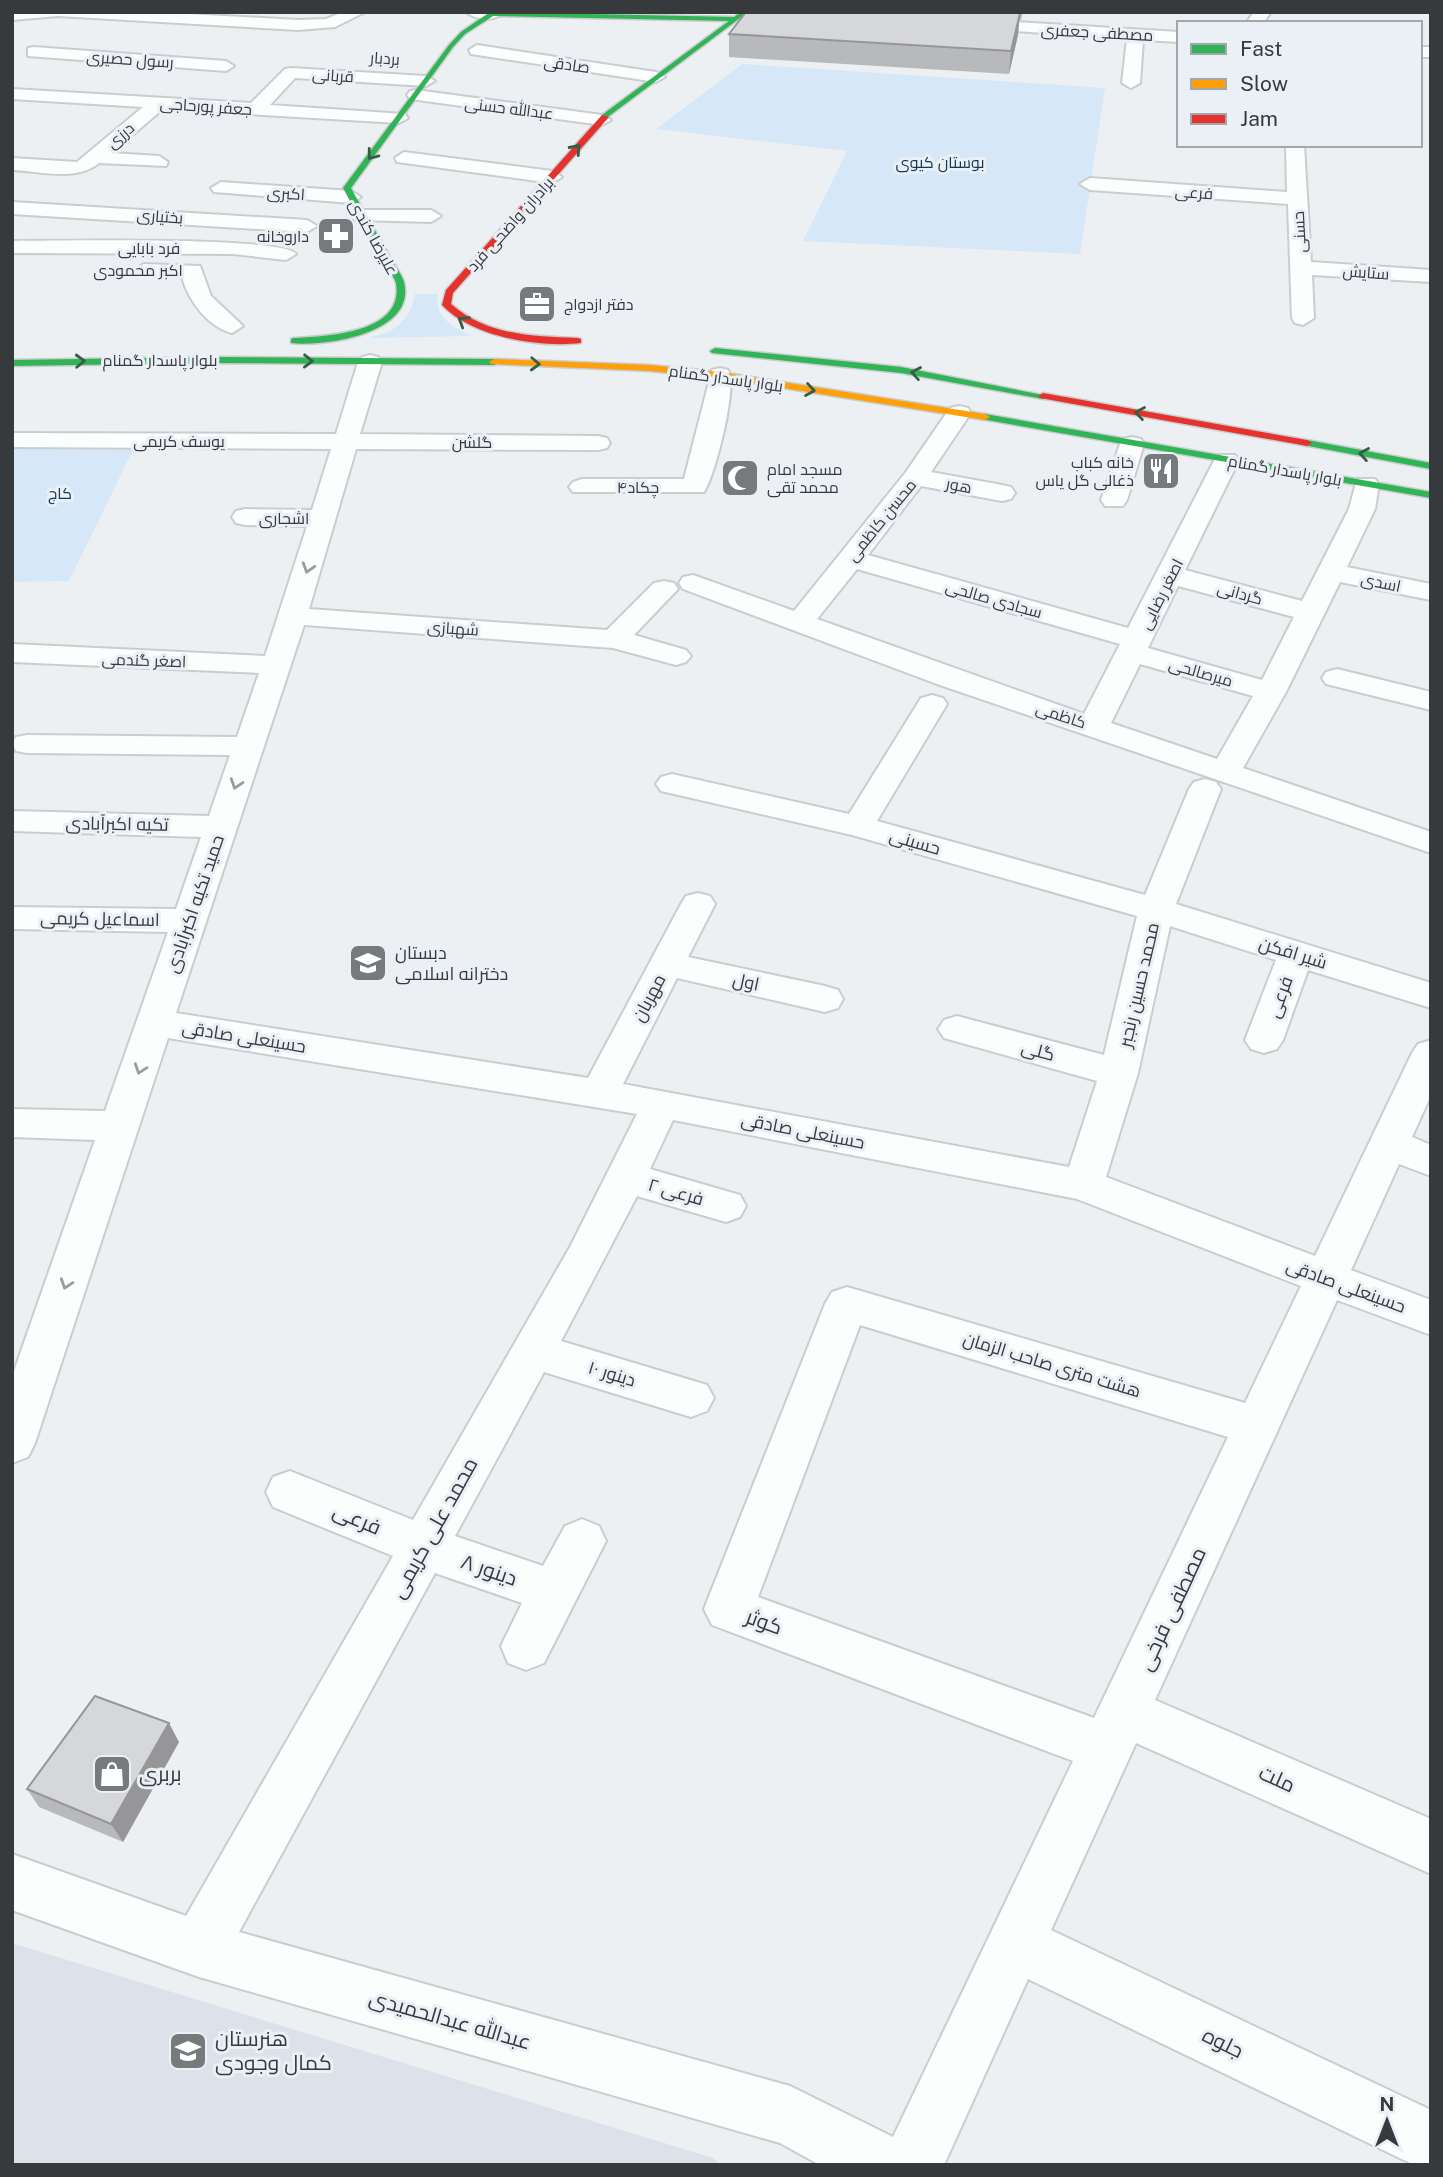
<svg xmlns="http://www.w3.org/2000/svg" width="1443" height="2177" font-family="'Public Sans',Cairo,sans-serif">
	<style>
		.built { fill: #dbe2e9 }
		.green { fill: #d6e7f7 }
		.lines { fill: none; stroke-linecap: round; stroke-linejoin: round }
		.street-casing { stroke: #cacdcf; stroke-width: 4 }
		.fast-casing { stroke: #cacdcf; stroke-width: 3 }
		.slow-casing { stroke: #cacdcf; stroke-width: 3 }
		.jam-casing { stroke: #cacdcf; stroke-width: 3 }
		.street { fill: #fcfdfd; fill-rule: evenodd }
		.fast { fill: #30b455; fill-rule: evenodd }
		.slow { fill: #ff9f0a; fill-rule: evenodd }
		.jam { fill: #e5322d; fill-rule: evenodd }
		.wall { fill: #b8b9bb }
		.shaded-wall { fill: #969698 }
		.building { fill: #d6d7d9; stroke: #969698; stroke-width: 2 }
		.oneway { stroke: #355f44 }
		.oneway2 { stroke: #9a9c9c }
		.labels { text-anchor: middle; stroke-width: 6; stroke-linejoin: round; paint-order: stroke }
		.far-street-label { font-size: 16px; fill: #373a3c; stroke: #eaf0f6 }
		.far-park-label { font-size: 16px; fill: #133755; stroke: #eaf0f6 }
		.far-poi-label { font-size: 16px; fill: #373a3c; stroke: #eaf0f6; text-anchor: end }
		.street-label { font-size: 18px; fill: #373a3c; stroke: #eaf0f6 }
		.poi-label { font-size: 18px; fill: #373a3c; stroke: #eaf0f6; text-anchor: start }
		.near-street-label { font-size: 21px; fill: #373a3c; stroke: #eaf0f6 }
		.near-poi-label { font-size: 21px; fill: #373a3c; stroke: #eaf0f6; text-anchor: start }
	</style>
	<rect width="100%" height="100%" fill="#edf0f3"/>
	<!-- built -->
	<path class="built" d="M 12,1943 L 713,2158 L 722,2165 L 12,2165 Z"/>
	<!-- green -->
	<path class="green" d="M 742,64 L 1105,88 L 1080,254 L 803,241 L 847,151 L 656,129 Z
		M 415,294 L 438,294 C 434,318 453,327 472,336 L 368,338 C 395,332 409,323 415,294 Z
		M 12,446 L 135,446 L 69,581 L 12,582 Z"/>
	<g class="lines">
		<defs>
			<path id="street" d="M 12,12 L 152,12 L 298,20 L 326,19 L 343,12 L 365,12 L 335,27 L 298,30 L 58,16 L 12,20 Z
				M 466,12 L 500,12 L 501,14 C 493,22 474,19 466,12 Z
				M 1254,12 L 1271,12 L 1263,23 L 1246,23 Z
				M 968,19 L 1179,32 L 1179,42 L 1143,40 L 1140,83 L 1131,88 L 1122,83 L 1127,39 L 962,27 L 962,21 Z
				M 477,45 L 656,72 L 665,77 L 656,82 L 471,54 L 469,50 Z
				M 34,47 L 226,61 L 234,66 L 226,71 L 28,56 L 28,48 Z
				M 1420,47 L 1431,47 L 1431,57 L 1420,57 Z
				M 291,68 L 426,76 L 435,81 L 426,86 L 295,78 L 270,105 L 405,114 L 408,118 L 399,123 L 163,109 L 111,153 L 159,156 L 168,162 L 166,166 L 99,163 C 77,182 39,171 12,170 L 12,158 L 77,162 L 143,107 L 12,99 L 12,89 L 251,103 L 285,69 Z
				M 416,90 L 602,115 L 611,120 L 602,125 L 410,99 L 407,95 L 410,91 Z
				M 1286,145 L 1304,145 L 1311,262 L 1431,270 L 1431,282 L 1312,275 L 1314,318 L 1303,325 L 1295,323 L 1292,318 L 1288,204 L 1090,190 L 1080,184 L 1090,178 L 1287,192 Z
				M 404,152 L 552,171 L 562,177 L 552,183 L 397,162 L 395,158 Z
				M 221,182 L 351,191 L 361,197 L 351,203 L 214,192 L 211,188 Z
				M 12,202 L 307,220 L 317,226 L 307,232 L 12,214 Z
				M 362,210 L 431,210 L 441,216 L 431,222 L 355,220 L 352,216 L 355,212 Z
				M 12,241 C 49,241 284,236 296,254 L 286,260 L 233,254 L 12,253 Z
				M 144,264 L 200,266 L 211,296 L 243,326 L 232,333 C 208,327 188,300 182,277 L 136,275 L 133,270 Z
				M 370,355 L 378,357 L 382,362 L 360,434 L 598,436 L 607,438 L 610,443 L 607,448 L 598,450 L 356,449 L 309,609 L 607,630 L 654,583 L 664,581 L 674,583 L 678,589 L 634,635 L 686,650 L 691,656 L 686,662 L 676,665 L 613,648 L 304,625 L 176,1013 L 588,1078 L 681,904 L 686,896 L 698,893 L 710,896 L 715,904 L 688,957 L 825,986 L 838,990 L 843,999 L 838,1008 L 825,1012 L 677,978 L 623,1084 L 1069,1167 L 1097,1081 L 944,1038 L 938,1029 L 944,1020 L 957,1016 L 1104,1055 L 1137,916 L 852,835 L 661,791 L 656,784 L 661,777 L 672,774 L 849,814 L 921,698 L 932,695 L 943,698 L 947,704 L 877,821 L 1145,895 L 1189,789 L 1194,782 L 1205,779 L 1216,782 L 1221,789 L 1176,904 L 1431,983 L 1431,1008 L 1308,970 L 1283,1040 L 1277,1049 L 1264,1053 L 1251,1049 L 1245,1040 L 1276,960 L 1170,926 L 1138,1073 L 1106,1177 L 1315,1256 L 1412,1053 L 1418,1044 L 1431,1040 L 1431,1095 L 1412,1137 L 1431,1145 L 1431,1176 L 1399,1164 L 1351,1270 L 1431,1300 L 1431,1335 L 1337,1300 L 1155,1700 L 1431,1819 L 1431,1874 L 1136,1743 L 1051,1930 L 1431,2110 L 1431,2165 L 1410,2163 L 1028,1979 L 944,2165 L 820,2165 L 780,2143 L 199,1977 L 12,1910 L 12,1854 L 186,1916 L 393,1556 L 273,1507 L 266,1492 L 273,1477 L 290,1471 L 413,1520 L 570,1247 L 637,1114 L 168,1038 L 35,1443 L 28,1457 L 12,1463 L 12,1377 L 95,1140 L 12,1137 L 12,1109 L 105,1111 L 168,932 L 12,929 L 12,907 L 176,909 L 201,837 L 12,831 L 12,811 L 209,816 L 230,755 L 27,753 L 16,751 L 12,743 L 16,737 L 27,735 L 237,737 L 259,673 L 12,662 L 12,644 L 265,656 L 307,526 L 245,525 L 236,523 L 232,517 L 236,511 L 245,509 L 312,510 L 331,449 L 12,447 L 12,433 L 336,434 L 358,362 L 362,357 ZM 673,1120 L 1077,1199 L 1301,1286 L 1245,1403 L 847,1287 L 832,1292 L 825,1304 L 704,1609 L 712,1625 L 1073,1761 L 893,2137 L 790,2086 L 239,1932 L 435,1573 L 522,1603 L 501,1646 L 508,1663 L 526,1670 L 544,1663 L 606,1541 L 599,1526 L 582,1519 L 565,1526 L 543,1566 L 455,1536 L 544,1372 L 691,1417 L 707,1411 L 714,1398 L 707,1385 L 561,1341 L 637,1196 L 726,1222 L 740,1217 L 746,1206 L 740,1195 L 650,1169 ZM 860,1325 L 1228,1437 L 1094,1718 L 758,1597 Z
				M 720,368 L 728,370 C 738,385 715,477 704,492 L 573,492 L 569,487 L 573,482 L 582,479 L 684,479 L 712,370 Z
				M 959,406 L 968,408 L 971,413 L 931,472 L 1002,485 L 1011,487 L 1015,493 L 1011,499 L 1002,501 L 921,486 L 868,555 L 1128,628 L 1217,455 L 1235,455 L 1239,460 L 1185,570 L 1302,601 L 1349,509 L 1357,479 L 1375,479 L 1379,484 L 1375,509 L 1347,567 L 1431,584 L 1431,600 L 1340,582 L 1286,692 L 1243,768 L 1431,832 L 1431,853 L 937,684 L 683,589 L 679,583 L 683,577 L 693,575 L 794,611 L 906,472 L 950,408 ZM 857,569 L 1120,644 L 1084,714 L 817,619 ZM 1178,586 L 1294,617 L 1262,680 L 1148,648 ZM 1140,664 L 1253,696 L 1217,759 L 1111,723 Z
				M 1132,437 L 1141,439 L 1144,444 L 1127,500 L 1123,506 L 1105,506 L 1101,500 L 1120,444 L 1123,439 Z
				M 1337,669 L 1431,692 L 1431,710 L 1326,684 L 1322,678 L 1326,672 Z"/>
			<path id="fast" d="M 490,12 L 734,17 L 741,12 L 748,12 L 605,119 L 602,115 L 729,21 L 493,16 L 465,34 L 453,47 L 351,188 C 364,212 378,235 391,259 C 395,266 402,275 404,282 C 417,334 324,347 291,343 L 291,339 L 294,338 C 325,336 405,334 396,283 C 394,276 386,266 383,259 C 369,236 356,212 343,188 L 449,45 L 461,32 Z
				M 715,348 L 901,367 L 1048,396 L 1043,399 L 901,373 L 712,353 L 710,351 Z
				M 209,357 L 494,359 L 499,362 L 494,365 L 209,363 L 12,366 L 12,360 Z
				M 985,414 L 1431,492 L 1431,498 L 981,419 L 980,417 Z
				M 1307,440 L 1431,463 L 1431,469 L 1303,445 L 1303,441 Z"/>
			<path id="slow" d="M 494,359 L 650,365 L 720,372 L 985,414 L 990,417 L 985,420 L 720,378 L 650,371 L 491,364 L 489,362 Z"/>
			<path id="jam" d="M 602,115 L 609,117 L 453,293 L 451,304 C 488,336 532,336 578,338 L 581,339 L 581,343 C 539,348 472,337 442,305 L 446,290 Z
				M 1043,393 L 1307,440 L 1312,443 L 1307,446 L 1040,398 L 1038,396 Z"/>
		</defs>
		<!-- street casing -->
		<use href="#street" class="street-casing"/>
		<!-- fast casing -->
		<use href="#fast" class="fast-casing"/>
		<!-- slow casing -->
		<use href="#slow" class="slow-casing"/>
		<!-- jam casing -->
		<use href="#jam" class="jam-casing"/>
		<!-- street -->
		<use href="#street" class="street"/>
		<!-- fast -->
		<use href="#fast" class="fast"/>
		<!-- slow -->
		<use href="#slow" class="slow"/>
		<!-- jam -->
		<use href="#jam" class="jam"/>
	</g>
	<!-- wall -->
	<path class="wall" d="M 746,12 L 1023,12 L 1021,20 L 1019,20 L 1018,35 L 1009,74 L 729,57 L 729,34 Z
		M 179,1742 L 123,1842 L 39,1807 L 27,1789 Z"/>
	<!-- shaded-wall -->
	<path class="shaded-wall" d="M 1020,13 L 1018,35 L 1009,74 L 1011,51 Z
		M 169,1723 L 179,1742 L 123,1842 L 111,1824 Z"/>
	<!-- building -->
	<path class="building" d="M 746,12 L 1011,12 L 1020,13 L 1011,51 L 729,34 Z
		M 95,1696 L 169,1723 L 111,1824 L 27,1789 Z"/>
	<!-- one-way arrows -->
	<defs><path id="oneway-chevron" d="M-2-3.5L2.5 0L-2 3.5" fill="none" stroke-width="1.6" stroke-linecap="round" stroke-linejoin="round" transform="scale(1.75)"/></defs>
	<g class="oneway">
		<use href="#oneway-chevron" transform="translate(576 149) rotate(-48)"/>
		<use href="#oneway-chevron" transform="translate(372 155) rotate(127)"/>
		<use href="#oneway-chevron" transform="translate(463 321) rotate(-148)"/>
		<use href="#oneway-chevron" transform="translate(80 361) rotate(-2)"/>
		<use href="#oneway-chevron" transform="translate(308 361) rotate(1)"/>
		<use href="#oneway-chevron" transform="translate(535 364) rotate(2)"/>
		<use href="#oneway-chevron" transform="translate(916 373) rotate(-170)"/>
		<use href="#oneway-chevron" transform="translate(810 390) rotate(9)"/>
		<use href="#oneway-chevron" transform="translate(1140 413) rotate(-170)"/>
		<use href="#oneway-chevron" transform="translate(1364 454) rotate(-170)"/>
	</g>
	<g class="oneway2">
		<use href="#oneway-chevron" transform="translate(308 568) rotate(107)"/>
		<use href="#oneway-chevron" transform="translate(236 784) rotate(108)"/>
		<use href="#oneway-chevron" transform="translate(140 1069) rotate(109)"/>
		<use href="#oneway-chevron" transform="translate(66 1284) rotate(109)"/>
	</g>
	<!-- icons -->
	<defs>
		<symbol id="pharmacy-square" viewBox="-11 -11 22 22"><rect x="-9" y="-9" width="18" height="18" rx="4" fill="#777a7c" stroke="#eaf0f6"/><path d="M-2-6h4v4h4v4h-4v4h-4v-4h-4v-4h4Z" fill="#fff"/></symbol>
		<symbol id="office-square" viewBox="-11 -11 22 22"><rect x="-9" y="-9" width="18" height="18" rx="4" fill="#777a7c" stroke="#eaf0f6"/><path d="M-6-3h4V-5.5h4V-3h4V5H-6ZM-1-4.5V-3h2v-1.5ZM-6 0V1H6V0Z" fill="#fff"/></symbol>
		<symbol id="restaurant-square" viewBox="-11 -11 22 22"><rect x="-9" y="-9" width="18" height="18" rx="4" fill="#777a7c" stroke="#eaf0f6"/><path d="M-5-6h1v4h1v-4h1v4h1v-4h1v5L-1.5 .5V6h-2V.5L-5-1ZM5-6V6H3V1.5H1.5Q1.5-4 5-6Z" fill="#fff"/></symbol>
		<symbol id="mosque-square" viewBox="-11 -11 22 22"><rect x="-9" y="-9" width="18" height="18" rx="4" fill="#777a7c" stroke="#eaf0f6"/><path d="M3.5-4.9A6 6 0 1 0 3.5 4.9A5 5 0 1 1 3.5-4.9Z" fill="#fff"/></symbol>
		<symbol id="school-square" viewBox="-11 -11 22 22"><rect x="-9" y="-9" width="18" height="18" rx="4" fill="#777a7c" stroke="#eaf0f6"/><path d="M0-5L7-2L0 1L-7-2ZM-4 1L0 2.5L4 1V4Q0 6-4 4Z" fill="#fff"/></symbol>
		<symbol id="shop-square" viewBox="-11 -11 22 22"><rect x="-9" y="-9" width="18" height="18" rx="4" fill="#777a7c" stroke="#eaf0f6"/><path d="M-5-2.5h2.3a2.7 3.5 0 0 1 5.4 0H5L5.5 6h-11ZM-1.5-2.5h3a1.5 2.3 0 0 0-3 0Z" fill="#fff"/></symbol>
	</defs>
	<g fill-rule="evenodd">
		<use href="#pharmacy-square" x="314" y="214" width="44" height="44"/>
		<use href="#office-square" x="515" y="282" width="44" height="44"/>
		<use href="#restaurant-square" x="1139" y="449" width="44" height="44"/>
		<use href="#mosque-square" x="718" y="456" width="44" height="44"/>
		<use href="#school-square" x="346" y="941" width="44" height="44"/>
		<use href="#shop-square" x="90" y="1752" width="44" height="44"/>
		<use href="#school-square" x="166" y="2029" width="44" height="44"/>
	</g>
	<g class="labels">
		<!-- far-street labels -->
		<g class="far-street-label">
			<text transform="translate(1097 32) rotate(3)" y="6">مصطفی جعفری</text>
			<text transform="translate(385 58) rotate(4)" y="6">بردبار</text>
			<text transform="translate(130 59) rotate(4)" y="6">رسول حصیری</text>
			<text transform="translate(567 64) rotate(8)" y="6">صادقی</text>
			<text transform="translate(333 75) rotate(4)" y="6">قربانی</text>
			<text transform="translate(206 106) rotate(4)" y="6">جعفر پورحاجی</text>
			<text transform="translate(509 108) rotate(7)" y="6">عبدالله حسنی</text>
			<text transform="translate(120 135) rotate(-40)" y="6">درزی</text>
			<text transform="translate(1194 192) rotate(4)" y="6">فرعی</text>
			<text transform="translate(286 193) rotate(4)" y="6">اکبری</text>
			<text transform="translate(160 216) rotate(4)" y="6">بختیاری</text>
			<text transform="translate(510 224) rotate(-48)" y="6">برادران واضحی فرد</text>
			<text transform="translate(1299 232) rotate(-93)" y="6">حسنی</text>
			<text transform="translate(374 237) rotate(61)" y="6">علیرضا کندی</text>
			<text x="149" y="254">فرد بابایی</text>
			<text x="138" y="276">اکبر محمودی</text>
			<text transform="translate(1366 272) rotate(4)" y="6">ستایش</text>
			<text x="160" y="366">بلوار پاسدار گمنام</text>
			<text transform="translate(726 378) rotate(8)" y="6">بلوار پاسدار گمنام</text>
			<text x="179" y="447">یوسف کریمی</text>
			<text x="472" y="448">گلشن</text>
			<text transform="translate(1285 470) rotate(10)" y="6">بلوار پاسدار گمنام</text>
			<text transform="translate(959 485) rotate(11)" y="6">هور</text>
			<text x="638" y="493">چکاد۴</text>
			<text x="284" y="524">اشجاری</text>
			<text transform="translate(881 520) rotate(-51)" y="6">محسن کاظمی</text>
			<text transform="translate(1381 582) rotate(12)" y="6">اسدی</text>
			<text transform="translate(1240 593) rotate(15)" y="6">گردانی</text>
			<text transform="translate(1161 594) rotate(-63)" y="6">اصغر رضایی</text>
			<text transform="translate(994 599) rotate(16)" y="6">سجادی صالحی</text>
			<text transform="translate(453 628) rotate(4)" y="6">شهبازی</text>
			<text transform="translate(144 660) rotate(2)" y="6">اصغر گندمی</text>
			<text transform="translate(1201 672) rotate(16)" y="6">میرصالحی</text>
			<text transform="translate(1061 715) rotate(18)" y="6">کاظمی</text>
		</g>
		<!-- far-park labels -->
		<g class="far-park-label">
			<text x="940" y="168">بوستان کیوی</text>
			<text x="60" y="499">کاج</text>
		</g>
		<!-- far-poi labels -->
		<g class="far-poi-label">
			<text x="309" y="242">داروخانه</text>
			<text x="564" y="310" text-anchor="start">دفتر ازدواج</text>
			<text x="1134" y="468">خانه کباب<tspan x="1134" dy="18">ذغالی گل یاس</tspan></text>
			<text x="767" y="475" text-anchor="start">مسجد امام<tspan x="767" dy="18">محمد تقی</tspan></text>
		</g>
		<!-- street labels -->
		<g class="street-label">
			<text transform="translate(117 824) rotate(1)" y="6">تکیه اکبرآبادی</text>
			<text transform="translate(915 842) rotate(16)" y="6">حسینی</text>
			<text transform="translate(195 904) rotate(-71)" y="6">حمید تکیه اکبرآبادی</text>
			<text transform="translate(100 919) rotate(1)" y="6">اسماعیل کریمی</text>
			<text transform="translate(1293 953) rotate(17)" y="6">شیر افکن</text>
			<text transform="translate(746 982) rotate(12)" y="6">اول</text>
			<text transform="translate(1139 985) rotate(-77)" y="6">محمد حسین رنجبر</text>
			<text transform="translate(1280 997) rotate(-70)" y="6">فرعی</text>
			<text transform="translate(649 998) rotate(-62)" y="6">مهربان</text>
			<text transform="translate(244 1037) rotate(9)" y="6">حسینعلی صادقی</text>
			<text transform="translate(1038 1051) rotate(15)" y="6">گلی</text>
			<text transform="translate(803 1131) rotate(11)" y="6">حسینعلی صادقی</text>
			<text transform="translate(676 1192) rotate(16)" y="6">فرعی ۲</text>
			<text transform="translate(1346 1286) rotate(20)" y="6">حسینعلی صادقی</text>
			<text transform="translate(1052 1365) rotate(17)" y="6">هشت متری صاحب الزمان</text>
			<text transform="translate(612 1374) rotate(17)" y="6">دینور ۱۰</text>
		</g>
		<!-- poi labels -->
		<g class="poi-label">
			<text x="395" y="959">دبستان<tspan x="395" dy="21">دخترانه اسلامی</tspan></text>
		</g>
		<!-- near-street labels -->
		<g class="near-street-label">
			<text transform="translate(357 1519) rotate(23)" y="7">فرعی</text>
			<text transform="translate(434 1528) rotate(-61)" y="7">محمد علی کریمی</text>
			<text transform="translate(489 1570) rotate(19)" y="7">دینور ۸</text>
			<text transform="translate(1172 1609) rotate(-65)" y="7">مصطفی فرخی</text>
			<text transform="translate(764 1622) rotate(20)" y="7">کوثر</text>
			<text transform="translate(1277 1779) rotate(24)" y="7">ملت</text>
			<text transform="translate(450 2020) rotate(16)" y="7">عبدالله عبدالحمیدی</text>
			<text transform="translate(1223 2043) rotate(26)" y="7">جلوه</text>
		</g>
		<!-- near-poi labels -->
		<g class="near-poi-label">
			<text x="139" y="1781">بربری</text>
			<text x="215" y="2046">هنرستان<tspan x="215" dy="24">کمال وجودی</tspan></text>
		</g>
	</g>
	<!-- border -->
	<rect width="1443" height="2177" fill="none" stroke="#373a3c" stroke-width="28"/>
	<!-- legend -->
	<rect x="1177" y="21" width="245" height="126" fill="#eaf0f6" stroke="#a2a7ac" stroke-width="2"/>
	<rect x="1191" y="44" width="35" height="10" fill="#30b455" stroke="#a2a7ac" stroke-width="2"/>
	<text x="1240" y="56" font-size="21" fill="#373a3c">Fast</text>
	<rect x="1191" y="79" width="35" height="10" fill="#ff9f0a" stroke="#a2a7ac" stroke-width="2"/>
	<text x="1240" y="91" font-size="21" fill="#373a3c">Slow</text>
	<rect x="1191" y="114" width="35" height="10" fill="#e5322d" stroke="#a2a7ac" stroke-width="2"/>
	<text x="1240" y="126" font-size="21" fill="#373a3c">Jam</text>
	<!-- north arrow -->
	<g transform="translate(1387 2121)" stroke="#eaf0f6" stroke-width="5" paint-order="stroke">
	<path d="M0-5L12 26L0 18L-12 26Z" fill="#373a3c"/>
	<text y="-10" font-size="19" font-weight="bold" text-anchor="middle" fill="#373a3c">N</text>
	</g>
</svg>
